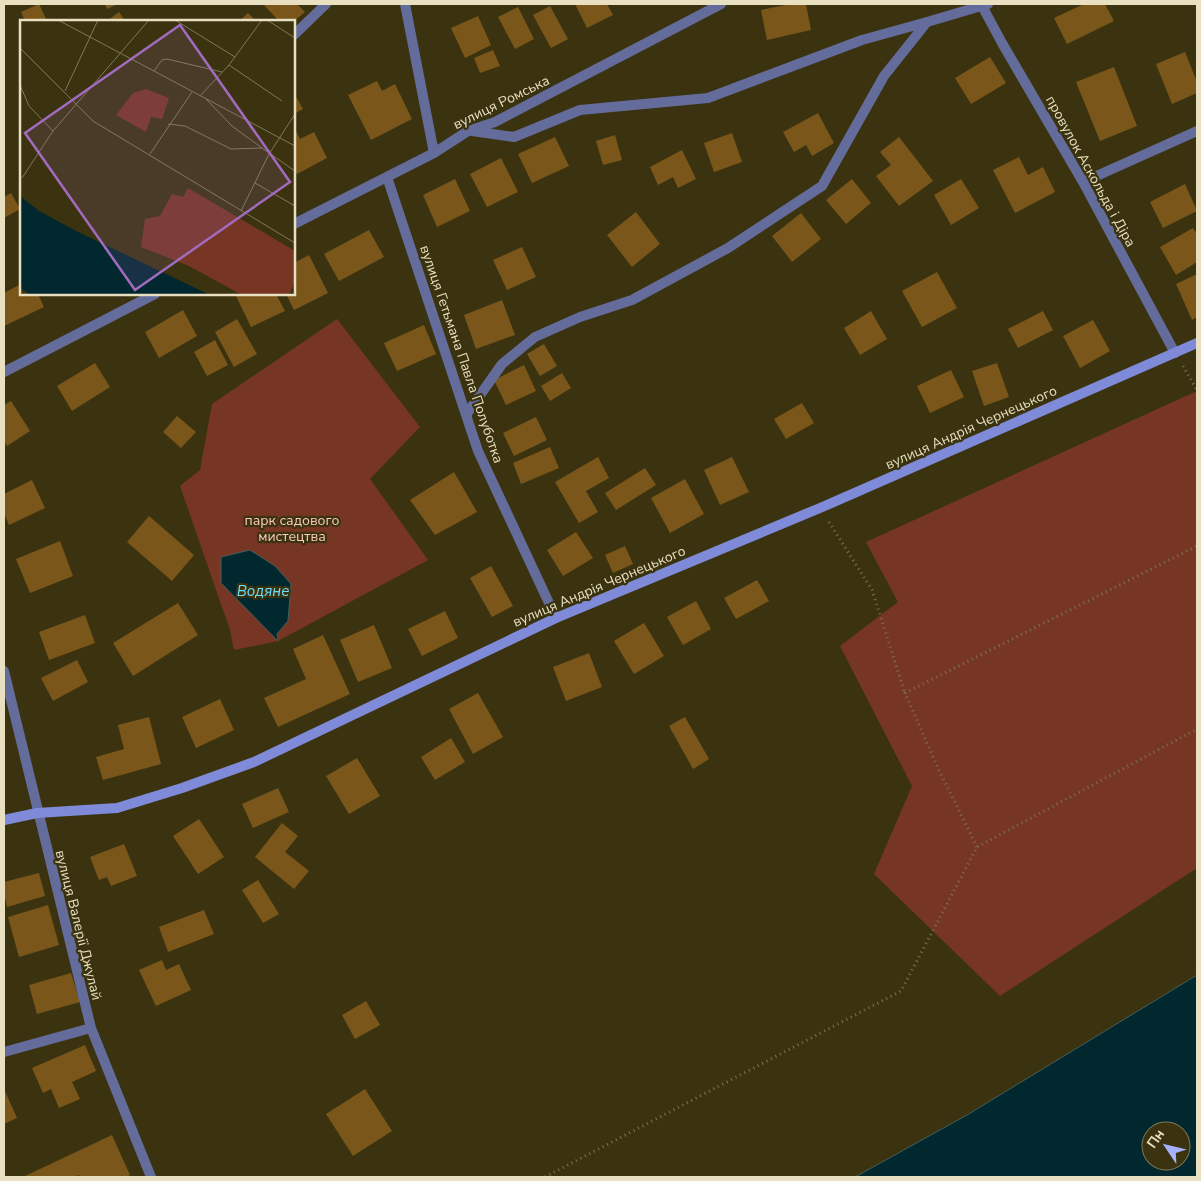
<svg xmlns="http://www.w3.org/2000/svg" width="1201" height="1181" font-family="'Nunito Sans',sans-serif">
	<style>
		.green { fill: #773624 }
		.water { fill: #01272f; stroke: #465e5a; fill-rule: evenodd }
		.building { fill: #7a561a }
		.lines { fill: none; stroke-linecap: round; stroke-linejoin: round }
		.path { stroke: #7c7452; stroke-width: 3; stroke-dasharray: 1 4; stroke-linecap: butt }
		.street { stroke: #646c9c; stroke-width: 10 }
		.secondary { stroke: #7f8bd8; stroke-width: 10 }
		.labels { text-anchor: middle; stroke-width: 4.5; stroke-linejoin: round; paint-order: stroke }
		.street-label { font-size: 14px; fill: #e8e0c0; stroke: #3b3310 }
		.park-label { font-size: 14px; fill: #facbbe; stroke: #3b3310 }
		.water-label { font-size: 15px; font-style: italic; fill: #6bdffc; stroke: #3b3310 }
		.inset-road { fill: none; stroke: #807856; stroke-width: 1 }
		.view { fill: #a16bbf; fill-opacity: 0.15; stroke: #a16bbf; stroke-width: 2.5 }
		.inset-edge { fill: none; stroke: #e8e0c0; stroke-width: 2.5 }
	</style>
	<rect width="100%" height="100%" fill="#3b3310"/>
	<!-- green -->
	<path class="green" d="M 337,319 L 420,427 L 370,479 L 428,560 L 278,641 L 234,650 L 230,630 L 180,486 L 200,470 L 212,404 Z
		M 1197,391 L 1197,868 L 1000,996 L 874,874 L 912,786 L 840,646 L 898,602 L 866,542 Z"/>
	<!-- water -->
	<path class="water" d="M 250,550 L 275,566 L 291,584 L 288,621 L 277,634 L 278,641 L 221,583 L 221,557 Z
		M 1197,975 L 1197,1177 L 855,1177 L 967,1115 ZM 1151,1131 L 1181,1131 L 1181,1161 L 1151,1161 Z"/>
	<!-- building -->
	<path class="building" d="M 39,4 L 47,21 L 25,21 L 21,12 Z
		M 105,4 L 118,4 L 107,9 Z
		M 263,4 L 297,4 L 305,12 L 294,21 L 279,21 Z
		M 575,4 L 607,4 L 613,15 L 587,28 Z
		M 790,4 L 806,4 L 811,30 L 767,40 L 761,10 Z
		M 1084,4 L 1105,4 L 1114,21 L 1067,44 L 1054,18 Z
		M 550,6 L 568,39 L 551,48 L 533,15 Z
		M 518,7 L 534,39 L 515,49 L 498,17 Z
		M 119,12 L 125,21 L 107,21 Z
		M 248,13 L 256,21 L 239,21 Z
		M 478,16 L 491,45 L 465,58 L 451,28 Z
		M 493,50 L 500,66 L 480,73 L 474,58 Z
		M 1185,52 L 1197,82 L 1197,93 L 1172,104 L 1156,64 Z
		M 990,57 L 1006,83 L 971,104 L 955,78 Z
		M 1114,67 L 1137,126 L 1100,141 L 1076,82 Z
		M 377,81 L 382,91 L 395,84 L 412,119 L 371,140 L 348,95 Z
		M 294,93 L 303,109 L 294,114 Z
		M 818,113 L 834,143 L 812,156 L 806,145 L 794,152 L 783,132 Z
		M 294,127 L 300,139 L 314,132 L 327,158 L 297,174 L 294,169 Z
		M 732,133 L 742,162 L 714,172 L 704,143 Z
		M 615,135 L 622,160 L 603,165 L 596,141 Z
		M 555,137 L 569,166 L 532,183 L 518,154 Z
		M 899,137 L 933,181 L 899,206 L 876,176 L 891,165 L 880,152 Z
		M 682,150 L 696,179 L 678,188 L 673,177 L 658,185 L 650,167 Z
		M 1019,157 L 1028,175 L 1043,167 L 1055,192 L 1015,213 L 993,170 Z
		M 501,158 L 518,192 L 487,207 L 470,174 Z
		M 455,179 L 470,211 L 437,227 L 423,195 Z
		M 852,179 L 871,203 L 846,224 L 826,200 Z
		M 961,179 L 979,208 L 951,225 L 934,195 Z
		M 1185,184 L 1197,211 L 1163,228 L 1150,202 Z
		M 11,193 L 20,209 L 4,218 L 4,197 Z
		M 636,212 L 660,244 L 632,267 L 607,235 Z
		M 801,213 L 821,239 L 792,262 L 772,236 Z
		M 1193,228 L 1197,234 L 1197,262 L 1176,275 L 1160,247 Z
		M 369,230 L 384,257 L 339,281 L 324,254 Z
		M 522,247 L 536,277 L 507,290 L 493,260 Z
		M 309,255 L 328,293 L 294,310 L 286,294 L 294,294 L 294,263 Z
		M 937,272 L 957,308 L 922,327 L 902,291 Z
		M 1197,274 L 1197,317 L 1192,320 L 1176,284 Z
		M 21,284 L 21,294 L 38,294 L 44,307 L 4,326 L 4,293 Z
		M 235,294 L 276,294 L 285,311 L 251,327 Z
		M 502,300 L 515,335 L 476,349 L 464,315 Z
		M 183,310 L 197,336 L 159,358 L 145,332 Z
		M 871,311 L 887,339 L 860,355 L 844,328 Z
		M 1043,311 L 1053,330 L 1018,348 L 1008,329 Z
		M 237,319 L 257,354 L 234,367 L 215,332 Z
		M 1093,320 L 1110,351 L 1080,368 L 1063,336 Z
		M 424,325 L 436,354 L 397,371 L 384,343 Z
		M 215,340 L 228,365 L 207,376 L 194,352 Z
		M 544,344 L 557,366 L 540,376 L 527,354 Z
		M 95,363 L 110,387 L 72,411 L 57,386 Z
		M 997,363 L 1009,397 L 984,406 L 972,371 Z
		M 524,365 L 536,391 L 506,405 L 494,380 Z
		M 951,370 L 964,397 L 930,413 L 917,386 Z
		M 562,373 L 571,388 L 550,401 L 541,386 Z
		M 11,401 L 30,431 L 7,446 L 4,441 L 4,405 Z
		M 802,403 L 814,423 L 786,439 L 774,419 Z
		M 177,416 L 196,432 L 181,448 L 163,432 Z
		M 536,417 L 547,440 L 514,456 L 503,433 Z
		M 550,447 L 559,468 L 521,484 L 513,463 Z
		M 598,457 L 609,478 L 586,491 L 598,512 L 579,523 L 555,482 Z
		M 732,457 L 749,492 L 720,505 L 704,470 Z
		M 645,468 L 656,485 L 616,510 L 605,493 Z
		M 454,472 L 477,512 L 435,535 L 410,500 Z
		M 685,479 L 704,514 L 670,533 L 651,498 Z
		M 32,480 L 45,508 L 9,525 L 4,513 L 4,494 Z
		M 149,516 L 194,555 L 172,581 L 127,542 Z
		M 576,532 L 593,558 L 563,576 L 547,550 Z
		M 60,541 L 73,576 L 30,593 L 16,559 Z
		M 625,546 L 633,564 L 613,573 L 605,555 Z
		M 491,566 L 513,606 L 492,617 L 470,578 Z
		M 757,580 L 769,601 L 736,619 L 724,598 Z
		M 696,601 L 711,629 L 683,645 L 667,617 Z
		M 178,603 L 198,635 L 133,676 L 113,643 Z
		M 445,611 L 458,638 L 422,656 L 408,629 Z
		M 85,615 L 95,643 L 49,660 L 39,632 Z
		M 644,623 L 664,656 L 634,674 L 614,641 Z
		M 374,625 L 392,668 L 358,682 L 340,640 Z
		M 323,635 L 350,694 L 278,727 L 264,698 L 306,679 L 293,649 Z
		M 589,653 L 602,687 L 566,701 L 553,667 Z
		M 77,660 L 88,682 L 53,701 L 41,678 Z
		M 478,693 L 503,737 L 473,754 L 449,709 Z
		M 220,699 L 234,730 L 196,748 L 182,717 Z
		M 149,717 L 161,764 L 103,780 L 96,757 L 124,749 L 118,725 Z
		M 685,717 L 709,759 L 693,769 L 669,726 Z
		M 451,738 L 465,762 L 435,780 L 421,757 Z
		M 357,758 L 380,796 L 349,814 L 326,776 Z
		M 278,788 L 289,812 L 253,828 L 242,804 Z
		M 199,819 L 224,857 L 198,874 L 173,836 Z
		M 282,823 L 298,836 L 285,852 L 309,871 L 294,889 L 255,857 Z
		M 124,844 L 137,876 L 111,886 L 107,877 L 99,880 L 90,857 Z
		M 39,873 L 45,896 L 7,907 L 4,894 L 4,882 Z
		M 258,880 L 279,914 L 263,923 L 242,890 Z
		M 48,905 L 59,945 L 19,957 L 8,917 Z
		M 204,910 L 214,934 L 168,952 L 159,927 Z
		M 162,960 L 166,970 L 179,964 L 191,990 L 156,1006 L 139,970 Z
		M 71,973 L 80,1002 L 37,1014 L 29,985 Z
		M 366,1001 L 380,1025 L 355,1039 L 342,1015 Z
		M 85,1045 L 96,1071 L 72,1082 L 80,1099 L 59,1108 L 51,1089 L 43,1093 L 32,1068 Z
		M 4,1089 L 17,1118 L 4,1124 Z
		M 365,1089 L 392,1131 L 353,1156 L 326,1114 Z
		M 112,1135 L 130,1175 L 126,1177 L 80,1177 L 79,1175 L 74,1177 L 23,1177 Z"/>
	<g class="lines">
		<!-- path -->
		<path class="path" d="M 1183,366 L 1197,390
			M 829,522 L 872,590 L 905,693
			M 977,847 L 938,768 L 905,693 L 1197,546
			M 545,1177 L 901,991 L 977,847 L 1197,729"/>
		<!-- street -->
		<path class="street" d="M 405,4 L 434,153
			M 981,4 L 1002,43 L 1083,182 L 1175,353
			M 294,35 L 326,4
			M 472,131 L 514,137 L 580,110 L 708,98 L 862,40 L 927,22
			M 387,177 L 478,451 L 556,618
			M 1083,182 L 1197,131
			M 294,224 L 434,153 L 468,131 L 495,122 L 721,4
			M 4,372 L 155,294
			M 466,415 L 502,364 L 535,337 L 580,317 L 632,300 L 728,248 L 822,186 L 884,76 L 927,22 L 988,4
			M 4,671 L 91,1028 L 151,1177
			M 4,1052 L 91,1028"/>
		<!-- secondary -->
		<path class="secondary" d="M 4,820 L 37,813 L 117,808 L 182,788 L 254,762 L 556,618 L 820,508 L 1197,343"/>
	</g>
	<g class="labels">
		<!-- street labels -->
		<g class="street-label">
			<text transform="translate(501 102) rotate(-26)" y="5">вулиця Ромська</text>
			<text transform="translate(1091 171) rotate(61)" y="5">провулок Аскольда і Діра</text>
			<text transform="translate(462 354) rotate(71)" y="5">вулиця Гетьмана Павла Полуботка</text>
			<text transform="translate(971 427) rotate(-24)" y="5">вулиця Андрія Чернецького</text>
			<text transform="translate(599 586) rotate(-23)" y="5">вулиця Андрія Чернецького</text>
			<text transform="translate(79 925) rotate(76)" y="5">вулиця Валерії Джулай</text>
		</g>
		<!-- park labels -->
		<g class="park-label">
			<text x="292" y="525">парк садового<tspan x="292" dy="16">мистецтва</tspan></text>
		</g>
		<!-- water labels -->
		<g class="water-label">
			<text x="263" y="596">Водяне</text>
		</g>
	</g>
	<!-- overview -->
	<g transform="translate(20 20)">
		<rect width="275" height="275" fill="#3b3310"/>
		<path d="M 126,69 L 149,78 L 142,99 L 131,97 L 126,112 L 96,95 L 113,73 ZM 168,168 L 275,231 L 275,261 L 269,275 L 222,275 L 169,246 L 121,227 L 125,199 L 140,196 L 152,174 L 163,177 Z" fill="#773624"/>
		<path d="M 0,176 L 19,191 L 56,211 L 190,275 L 12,275 L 0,268 Z" fill="#01272f"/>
		<path class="inset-road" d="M 38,0 L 275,126M 155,0 L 215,37M 247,0 L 275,18M 0,28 L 73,101 L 275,223M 209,45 L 262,81M 134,51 L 142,40 L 147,39 L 202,52M 0,65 L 9,86 L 33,111M 45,71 L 78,0M 180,76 L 209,45 L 242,0M 186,79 L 212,106 L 242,128M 148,104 L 165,106 L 211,129 L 242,128 L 275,151M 130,134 L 172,72M 2,158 L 33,111 L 129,0M 235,163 L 275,186M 221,191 L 249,134 L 275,94"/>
		<path class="view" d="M 160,5 L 270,162 L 115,270 L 5,113 Z"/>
		<rect width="275" height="275" class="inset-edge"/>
	</g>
	<!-- border -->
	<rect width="1201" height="1181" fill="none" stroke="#e8e0c0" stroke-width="10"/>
	<!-- north arrow -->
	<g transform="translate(1166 1146) rotate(305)"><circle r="24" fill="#3b3310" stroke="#807856"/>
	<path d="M0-4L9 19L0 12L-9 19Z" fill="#a5b1fc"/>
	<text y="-8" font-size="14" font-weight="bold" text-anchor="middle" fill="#e8e0c0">Пн</text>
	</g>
</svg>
